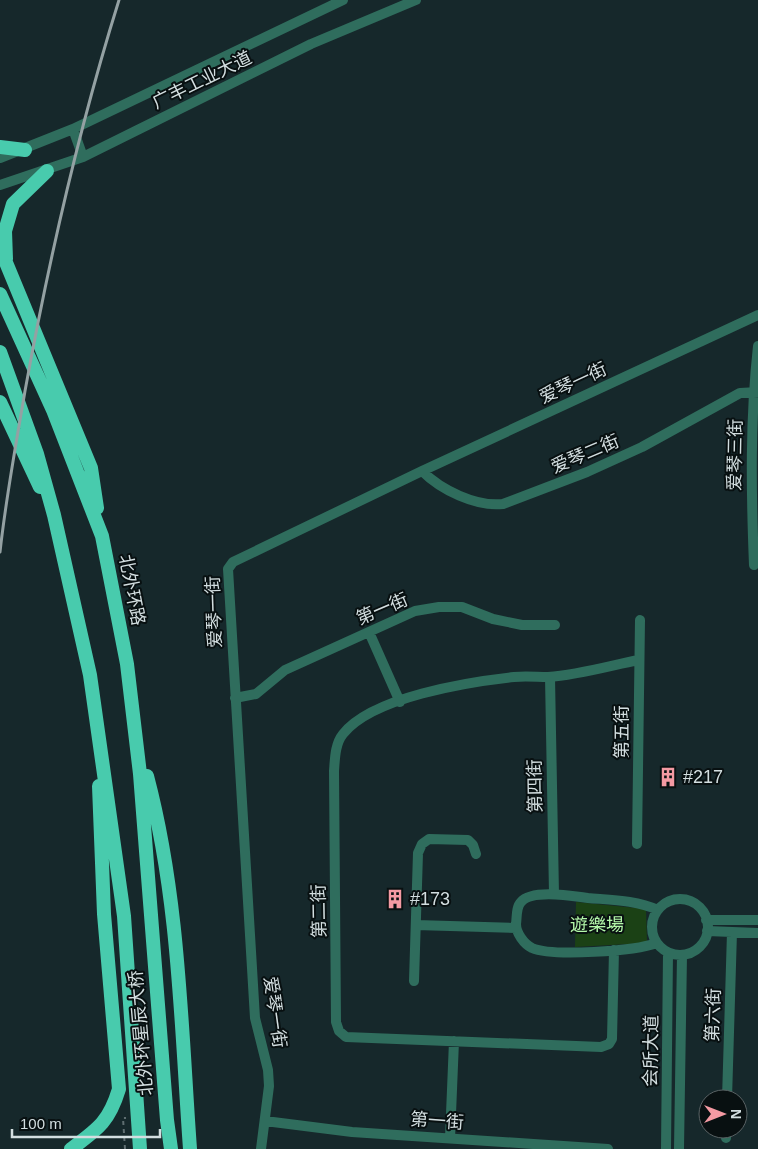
<svg xmlns="http://www.w3.org/2000/svg" width="758" height="1149" font-family="Helvetica,'Noto Sans SC',sans-serif">
	<style>
		.green { fill: #1b4115 }
		.lines { fill: none; stroke-linecap: round; stroke-linejoin: round }
		.path { stroke: #5f6e71; stroke-width: 2; stroke-dasharray: 4 4; stroke-linecap: butt }
		.minor { stroke: #2f6d5d; stroke-width: 10 }
		.highway { stroke: #48cbad; stroke-width: 14 }
		.rail { stroke: #94a1a3; stroke-width: 3 }
		.labels { text-anchor: middle; stroke-width: 4; stroke-linejoin: round; paint-order: stroke }
		.street-label { font-size: 18px; fill: #d3dee0; stroke: #081011 }
		.poi-label { font-size: 18px; fill: #d3dee0; stroke: #081011; text-anchor: start }
		.park-label { font-size: 18px; fill: #b4f8aa; stroke: #081011 }
	</style>
	<rect width="100%" height="100%" fill="#16282b"/>
	<!-- green -->
	<path class="green" d="M 576,902 L 646,909 L 647,943 L 575,947 Z"/>
	<g class="lines">
		<!-- path -->
		<path class="path" d="M 125,1149 L 123,1118 L 126,1118"/>
		<!-- minor -->
		<path class="minor" d="M 73,129 L 83,157
			M 0,158 L 73,129 L 343,0
			M 0,185 L 83,157 L 311,44 L 416,0
			M 422,471 C 441,490 476,507 503,504 L 587,472 L 642,447 L 740,393 L 758,392
			M 754,565 C 751,491 750,419 758,346
			M 369,632 L 400,702
			M 550,677 L 554,894
			M 235,698 L 256,694 L 285,670 L 415,611 L 439,607 L 462,607 L 493,619 L 522,625 L 555,625
			M 637,844 L 640,620
			M652 927a28 28 0 1 1 56 0a28 28 0 1 1-56 0Z
			M 706,920 L 758,920
			M 416,925 L 516,928
			M 707,931 L 758,933
			M 657,943 C 635,951 553,957 532,948 C 524,944 516,933 516,924 C 517,917 516,907 521,902 C 532,889 572,896 588,898 C 612,900 636,900 658,910
			M 614,950 L 612,1039 L 609,1044 L 601,1047 L 346,1037 L 339,1031 L 336,1022 L 334,771 C 335,758 335,744 343,734 C 372,697 468,682 514,677 C 525,676 537,677 548,677 C 578,675 609,666 638,660
			M 414,981 L 418,853 L 422,844 L 429,839 L 468,840 L 473,845 L 476,854
			M 727,1099 L 732,932
			M 265,1121 L 352,1132 L 608,1149
			M 450,1138 L 454,1041
			M 726,1138 L 726,1129
			M 261,1149 L 269,1086 L 268,1070 L 255,1018 L 228,569 L 233,562 L 422,471 L 758,315
			M 666,1149 L 668,953
			M 679,1149 L 682,955"/>
		<!-- highway -->
		<path class="highway" d="M 0,147 L 25,150
			M 0,248 L 91,468 L 97,508
			M 6,259 L 5,231 L 13,204 L 47,171
			M 0,294 L 53,410 L 102,536 L 127,664 L 140,774 L 167,1120 L 171,1149
			M 0,352 L 37,454 L 54,515 L 90,675 L 124,916 L 140,1149
			M 0,402 L 40,487
			M 147,776 C 179,897 181,1024 190,1149
			M 71,1149 C 98,1129 109,1122 119,1089 L 104,914 L 99,786"/>
		<!-- rail -->
		<path class="rail" d="M 0,552 C 6,497 16,444 25,391 C 49,259 79,128 119,0"/>
	</g>
	<!-- icons -->
	<defs>
		<symbol id="building-bare" viewBox="-9 -9 18 18"><path d="M-4-6H4V6H1V3H-1V6H-4ZM-2.5-4.3h1.7v1.8h-1.7ZM.8-4.3h1.7v1.8H.8ZM-2.5-1h1.7V.8h-1.7ZM.8-1h1.7V.8H.8Z" fill="#f49aa3" stroke="#081011" stroke-width="2.5" paint-order="stroke"/></symbol>
	</defs>
	<g fill-rule="evenodd">
		<use href="#building-bare" x="654" y="763" width="28" height="28"/>
		<use href="#building-bare" x="381" y="885" width="28" height="28"/>
	</g>
	<g class="labels">
		<!-- street labels -->
		<g class="street-label">
			<text transform="translate(202 80) rotate(-26)" y="6">广丰工业大道</text>
			<text transform="translate(573 383) rotate(-25)" y="6">爱琴一街</text>
			<text transform="translate(585 454) rotate(-23)" y="6">爱琴二街</text>
			<text transform="translate(735 455) rotate(-89)" y="6">爱琴三街</text>
			<text transform="translate(132 590) rotate(79)" y="6">北外环路</text>
			<text transform="translate(382 609) rotate(-23)" y="6">第一街</text>
			<text transform="translate(214 612) rotate(-92)" y="6">爱琴一街</text>
			<text transform="translate(622 732) rotate(-90)" y="6">第五街</text>
			<text transform="translate(535 786) rotate(-91)" y="6">第四街</text>
			<text transform="translate(319 911) rotate(-91)" y="6">第二街</text>
			<text transform="translate(275 1012) rotate(82)" y="6">爱琴一街</text>
			<text transform="translate(713 1015) rotate(-88)" y="6">第六街</text>
			<text transform="translate(141 1033) rotate(-95)" y="6">北外环星辰大桥</text>
			<text transform="translate(651 1051) rotate(-89)" y="6">会所大道</text>
			<text transform="translate(437 1121) rotate(4)" y="6">第一街</text>
		</g>
		<!-- poi labels -->
		<g class="poi-label">
			<text x="683" y="783">#217</text>
			<text x="410" y="905">#173</text>
		</g>
		<!-- park labels -->
		<g class="park-label">
			<text x="597" y="931">遊樂場</text>
		</g>
	</g>
	<!-- north arrow -->
	<g transform="translate(723 1114) rotate(90)"><circle r="24" fill="#081011" stroke="#596264"/>
	<path d="M0-4L9 19L0 12L-9 19Z" fill="#f49aa3"/>
	<text y="-8" font-size="14" font-weight="bold" text-anchor="middle" fill="#d3dee0">N</text>
	</g>
	<!-- scale -->
	<path d="M12 1129v8h148v-8" fill="none" stroke="#d3dee0" stroke-width="2.5"/>
	<text x="20" y="1129" font-size="15" fill="#d3dee0" stroke="#081011" stroke-width="4" paint-order="stroke">100 m</text>
</svg>
